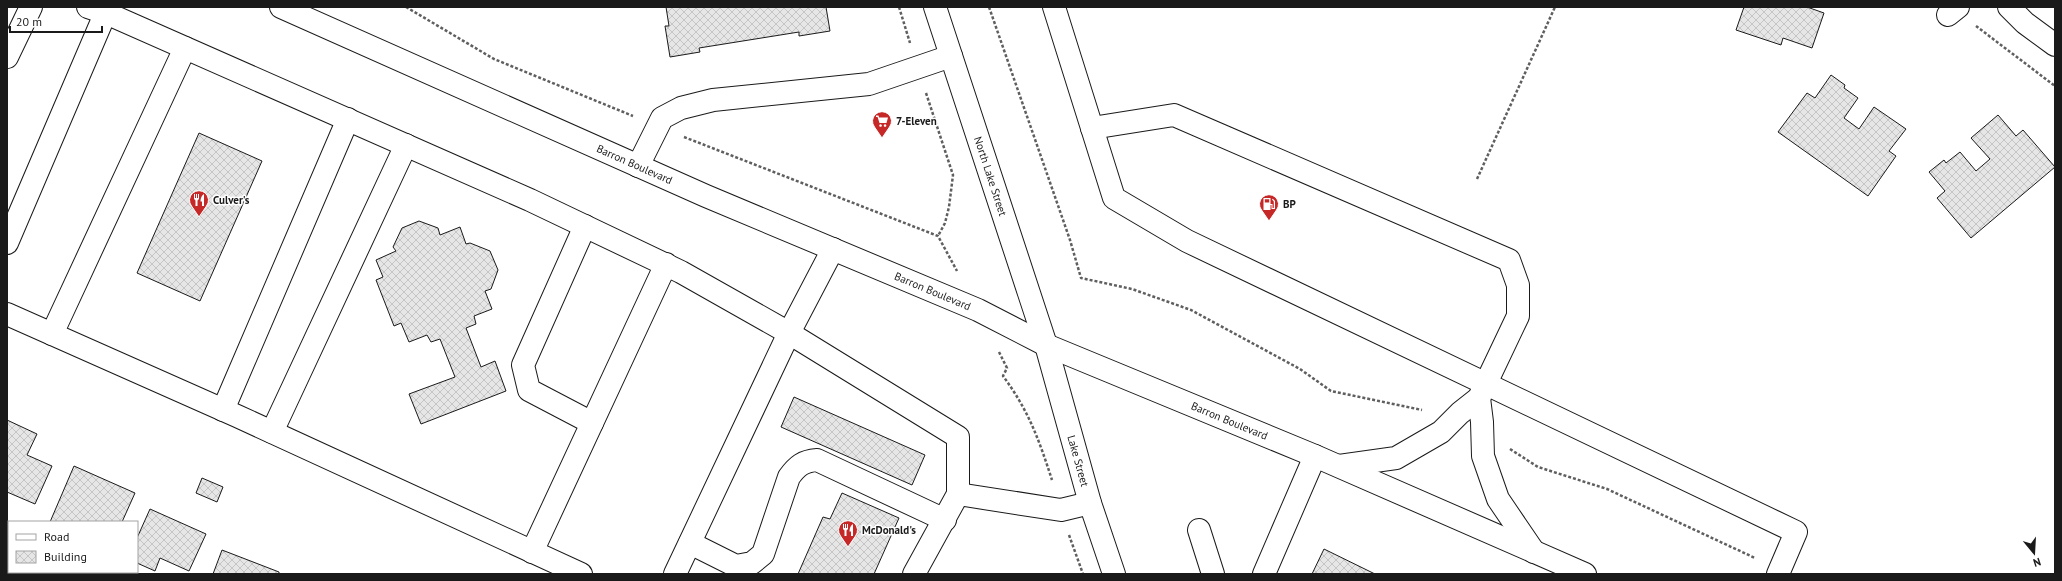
<svg xmlns="http://www.w3.org/2000/svg" width="2062" height="581" font-family="'PT Sans',sans-serif">
	<style>
		.building { fill: url(#building-cross-hatch); stroke: #1a1a1a }
		.lines { fill: none; stroke-linecap: round; stroke-linejoin: round }
		.minor-casing { stroke: #1a1a1a; stroke-width: 24 }
		.major-casing { stroke: #1a1a1a; stroke-width: 24 }
		.path { stroke: #5f5f5f; stroke-width: 2.5; stroke-dasharray: 3 2; stroke-linecap: butt }
		.minor { stroke: #fff; stroke-width: 22 }
		.major { stroke: #fff; stroke-width: 22 }
		.labels { text-anchor: middle; stroke-width: 3; stroke-linejoin: round; paint-order: stroke }
		.poi-label { font-size: 11px; font-weight: bold; fill: #1a1a1a; stroke: #fff; text-anchor: start }
		.street-label { font-size: 11px; fill: #1a1a1a; stroke: #fff }
	</style>
	<defs>
		<pattern id="building-cross-hatch" width="8" height="8" patternUnits="userSpaceOnUse"><rect width="8" height="8" fill="#e6e6e6"/><path d="M0 0l8 8M0 8l8-8" fill="none" stroke="#c5c5c5"/></pattern>
	</defs>
	<rect width="100%" height="100%" fill="#fff"/>
	<!-- building -->
	<path class="building" d="M 666,7 L 826,7 L 830,31 L 799,36 L 799,32 L 699,48 L 700,52 L 670,57 L 665,26 L 669,26 Z
		M 1744,7 L 1807,7 L 1824,13 L 1812,48 L 1783,38 L 1781,45 L 1736,30 Z
		M 1831,75 L 1845,85 L 1844,88 L 1858,98 L 1844,118 L 1859,129 L 1874,107 L 1906,129 L 1889,151 L 1896,156 L 1868,196 L 1778,132 L 1807,93 L 1815,98 Z
		M 1998,115 L 2016,136 L 2023,130 L 2055,167 L 1971,238 L 1937,198 L 1945,191 L 1929,172 L 1944,160 L 1946,163 L 1960,152 L 1976,171 L 1990,159 L 1971,138 Z
		M 199,133 L 262,161 L 200,301 L 137,273 Z
		M 419,221 L 438,228 L 440,235 L 460,227 L 466,244 L 470,243 L 490,251 L 498,270 L 491,289 L 485,291 L 492,309 L 474,316 L 476,324 L 466,328 L 481,367 L 495,361 L 506,391 L 421,424 L 409,394 L 455,377 L 440,339 L 431,342 L 427,335 L 409,342 L 401,323 L 394,326 L 376,280 L 383,277 L 376,260 L 396,251 L 393,247 L 402,228 Z
		M 794,397 L 925,455 L 912,485 L 781,427 Z
		M 7,420 L 37,434 L 27,455 L 52,466 L 35,504 L 7,492 Z
		M 74,466 L 135,493 L 122,522 L 50,522 Z
		M 202,478 L 223,487 L 217,502 L 196,493 Z
		M 842,493 L 899,518 L 874,574 L 798,574 L 823,517 L 830,519 Z
		M 150,509 L 206,534 L 189,571 L 160,558 L 155,571 L 137,563 L 137,538 Z
		M 1324,549 L 1375,574 L 1312,574 Z
		M 222,550 L 279,572 L 279,574 L 213,574 Z"/>
	<g class="lines">
		<defs>
			<g id="minor">
				<path d="M 88,7 L 106,13 L 530,200 L 681,272 L 789,333 L 958,437 L 958,494"/>
				<path id="s1" d="M 935,7 L 1046,345 L 1090,503 L 1114,574"/>
				<path d="M 1054,7 L 1114,198 L 1187,241 L 1796,532 L 1778,574"/>
				<path d="M 2009,7 L 2025,23 L 2055,45"/>
				<path d="M 1948,15 L 1958,7"/>
				<path d="M 7,57 L 31,7"/>
				<path d="M 1092,128 L 1174,115 L 1509,260 L 1518,285 L 1518,316 L 1479,398 L 1460,413 L 1441,432 L 1396,458 L 1339,466"/>
				<path d="M 638,166 L 662,118 L 681,108 L 713,100 L 869,84 L 951,56"/>
				<path d="M 585,226 L 523,365 L 529,390 L 592,423"/>
				<path d="M 7,243 L 108,7"/>
				<path d="M 7,314 L 237,416 L 581,574"/>
				<path d="M 52,334 L 185,48"/>
				<path d="M 1479,398 L 1482,422 L 1483,456 L 1498,499 L 1534,552"/>
				<path d="M 223,410 L 348,119"/>
				<path d="M 272,432 L 406,145"/>
				<path d="M 1199,530 L 1213,574"/>
				<path d="M 690,543 L 736,566 L 752,563 L 763,554 L 789,477 C 797,466 803,461 817,460 L 945,520"/>
				<path d="M 532,552 L 666,264"/>
				<path d="M 675,574 L 789,333 L 833,249"/>
				<path d="M 914,574 L 958,494 L 1061,510 L 1090,503"/>
				<path d="M 1264,574 L 1315,456"/>
			</g>
			<g id="major">
				<path id="s2" d="M 281,7 L 706,196 L 978,310 L 1046,345 L 1315,456 L 1585,574"/>
			</g>
		</defs>
		<!-- minor casing -->
		<use href="#minor" class="minor-casing"/>
		<!-- major casing -->
		<use href="#major" class="major-casing"/>
		<!-- path -->
		<path class="path" d="M 406,7 L 494,59 L 633,116
			M 899,7 L 910,43
			M 989,7 L 1070,240 L 1081,278 L 1132,289 L 1191,310 L 1300,369 L 1331,391 L 1422,410
			M 1976,26 L 2055,86
			M 926,93 L 953,175 L 949,207 L 945,223 L 938,236
			M 684,137 L 938,236 L 957,271
			M 1477,179 L 1555,7
			M 999,352 L 1007,368 L 1003,376 C 1029,411 1039,440 1052,480
			M 1510,449 L 1538,467 L 1607,489 L 1755,558
			M 1069,535 L 1083,574"/>
		<!-- minor -->
		<use href="#minor" class="minor"/>
		<!-- major -->
		<use href="#major" class="major"/>
	</g>
	<!-- icons -->
	<defs>
		<symbol id="supermarket-pin" viewBox="-11 -11 22 30"><path d="M0 17L-7.5 6A9.5 9.5 0 1 1 7.5 6Z" fill="#c62828" stroke="#fff"/><path d="M-6-5.5h2.5l.6 2H6L4.5 2H-2.5L-4.4-4H-6ZM-1.5 3.2a1.3 1.3 0 1 0 .1 0ZM3 3.2a1.3 1.3 0 1 0 .1 0Z" fill="#fff"/></symbol>
		<symbol id="restaurant-pin" viewBox="-11 -11 22 30"><path d="M0 17L-7.5 6A9.5 9.5 0 1 1 7.5 6Z" fill="#c62828" stroke="#fff"/><path d="M-5-6h1v4h1v-4h1v4h1v-4h1v5L-1.5 .5V6h-2V.5L-5-1ZM5-6V6H3V1.5H1.5Q1.5-4 5-6Z" fill="#fff"/></symbol>
		<symbol id="fuel-pin" viewBox="-11 -11 22 30"><path d="M0 17L-7.5 6A9.5 9.5 0 1 1 7.5 6Z" fill="#c62828" stroke="#fff"/><path d="M-5.5-6h7V0h2V4h1.3V-2.5L3-4.5l.8-.8L6-3V5H2.5V1h-1V6h-7ZM-4.2-4.7v3.2H.2V-4.7Z" fill="#fff"/></symbol>
	</defs>
	<g fill-rule="evenodd">
		<use href="#supermarket-pin" x="871" y="110" width="22" height="30"/>
		<use href="#restaurant-pin" x="188" y="189" width="22" height="30"/>
		<use href="#fuel-pin" x="1258" y="193" width="22" height="30"/>
		<use href="#restaurant-pin" x="837" y="519" width="22" height="30"/>
	</g>
	<g class="labels">
		<!-- poi labels -->
		<g class="poi-label">
			<text x="896" y="125">7-Eleven</text>
			<text x="213" y="204">Culver's</text>
			<text x="1283" y="208">BP</text>
			<text x="862" y="534">McDonald's</text>
		</g>
		<!-- street labels -->
		<g class="street-label">
			<text dy="4" stroke="none"><textPath href="#s2" startOffset="387">Barron Boulevard</textPath></text>
			<text dy="4" stroke="none"><textPath href="#s1" startOffset="178">North Lake Street</textPath></text>
			<text dy="4" stroke="none"><textPath href="#s2" startOffset="711">Barron Boulevard</textPath></text>
			<text dy="4" stroke="none"><textPath href="#s2" startOffset="1035">Barron Boulevard</textPath></text>
			<text dy="4" stroke="none"><textPath href="#s1" startOffset="476">Lake Street</textPath></text>
		</g>
	</g>
	<!-- border -->
	<rect width="2062" height="581" fill="none" stroke="#1a1a1a" stroke-width="16"/>
	<!-- legend -->
	<rect x="8" y="521" width="130" height="52" fill="#ffffff" stroke="#a3a3a3"/>
	<rect x="16" y="534" width="20" height="6" fill="#ffffff" stroke="#a3a3a3"/>
	<text x="44" y="541" font-size="12" fill="#1a1a1a">Road</text>
	<rect x="16" y="551" width="20" height="12" fill="url(#building-cross-hatch)" stroke="#a3a3a3"/>
	<text x="44" y="561" font-size="12" fill="#1a1a1a">Building</text>
	<!-- north arrow -->
	<g transform="translate(2034 553) rotate(162)" stroke="#ffffff" stroke-width="3" paint-order="stroke">
	<path d="M0-3L7 15L0 10L-7 15Z" fill="#1a1a1a"/>
	<text y="-6" font-size="11" font-weight="bold" text-anchor="middle" fill="#1a1a1a">N</text>
	</g>
	<!-- scale -->
	<path d="M10 26v6h92v-6" fill="none" stroke="#1a1a1a" stroke-width="2"/>
	<text x="16" y="26" font-size="12" fill="#1a1a1a" stroke="#ffffff" stroke-width="3" paint-order="stroke">20 m</text>
</svg>
